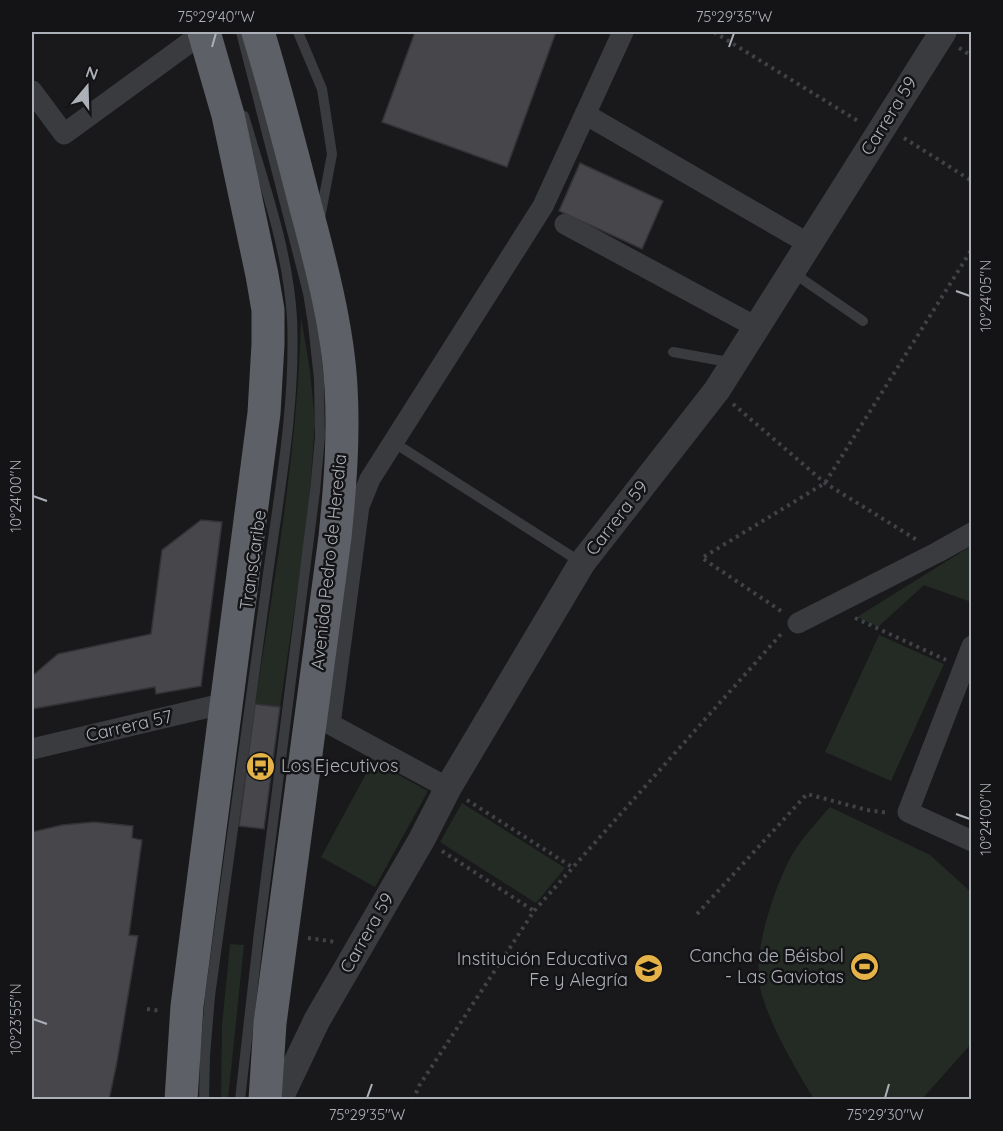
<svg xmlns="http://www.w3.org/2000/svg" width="1003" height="1131" font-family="Quicksand,sans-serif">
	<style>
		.green { fill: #232b24 }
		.building { fill: #46464b; stroke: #333337; stroke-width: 1.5 }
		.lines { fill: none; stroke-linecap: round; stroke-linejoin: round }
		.path { stroke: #404246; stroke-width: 4; stroke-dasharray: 3 4.5; stroke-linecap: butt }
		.service { stroke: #3a3b3f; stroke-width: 10 }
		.minor { stroke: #3a3b3f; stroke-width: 21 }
		.tertiary { stroke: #3a3b3f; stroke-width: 27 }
		.trunk { stroke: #5e6067; stroke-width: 33 }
		.ticks { fill: none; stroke: #acb0b9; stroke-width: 2 }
		.labels { text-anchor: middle; stroke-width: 5; stroke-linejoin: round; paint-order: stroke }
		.street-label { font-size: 18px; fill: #acb0b9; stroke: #141416 }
		.poi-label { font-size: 18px; fill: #acb0b9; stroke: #141416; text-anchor: end }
		.neatline { fill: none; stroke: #acb0b9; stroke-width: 2 }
		.ticks-label { font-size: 15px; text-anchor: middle; fill: #acb0b9 }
	</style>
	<rect width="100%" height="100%" fill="#19191b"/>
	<!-- green -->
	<path class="green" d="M 301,317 L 310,371 L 315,422 L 308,517 L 280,707 L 255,704 C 275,575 298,448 301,317 Z
		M 971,546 L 971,602 L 924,585 L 878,627 L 857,617 Z
		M 879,635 L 944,664 L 891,781 L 825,752 Z
		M 373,761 L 428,791 L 375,887 L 321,857 Z
		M 462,803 L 565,868 L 536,903 L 440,842 Z
		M 830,807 L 930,855 L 971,892 L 971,1044 L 922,1099 L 814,1099 C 796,1070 762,1012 759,980 C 755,945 776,883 793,853 C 803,837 818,821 830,807 Z
		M 230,944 L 244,945 L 228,1099 L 221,1099 L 222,1025 Z"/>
	<!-- building -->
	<path class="building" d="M 415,32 L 556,32 L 507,167 L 382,122 Z
		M 580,163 L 663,201 L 642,249 L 559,211 Z
		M 201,520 L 222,522 L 201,686 L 156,694 L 155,687 L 32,709 L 32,676 L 58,654 L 151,634 L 162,550 Z
		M 255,704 L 280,707 L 264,829 L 239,826 Z
		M 94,822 L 133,826 L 132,838 L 142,840 L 129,935 L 138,936 L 117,1062 L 109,1100 L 32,1100 L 32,832 L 62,825 Z"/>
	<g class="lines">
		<!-- path -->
		<path class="path" d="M 714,32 L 858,121
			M 959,48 L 972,56
			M 904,138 L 972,181
			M 733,404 L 825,483 L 917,540
			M 781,611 L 702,558 L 825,483 L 972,249
			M 855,618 L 946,660
			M 467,800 L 572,867
			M 442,851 L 534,911
			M 697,914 L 807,794 L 867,810 L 889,813
			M 308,938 L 336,942
			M 147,1009 L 161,1011
			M 413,1100 L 419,1086 L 534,911 L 782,633"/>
		<!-- service -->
		<path class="service" d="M 298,32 L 322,89 L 332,154 L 320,218
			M 792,272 L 863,321
			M 673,352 L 734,363
			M 393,442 L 582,563
			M 204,1100 L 205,1056 L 210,996 C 228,860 247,724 266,588 C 278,499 296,408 292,318 C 288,249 263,181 244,116
			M 240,1100 L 259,932 L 315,491 L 320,437 L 319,379 L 313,324 L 308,293 L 241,32"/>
		<!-- minor -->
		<path class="minor" d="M 32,91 L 64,134 L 204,32
			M 585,114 L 809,244
			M 565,224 L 756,327
			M 798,623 L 938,552 L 972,533
			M 972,646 L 908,812 L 972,841
			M 32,749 L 226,703
			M 448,788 L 330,724 L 359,506 L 370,479 L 543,206 L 623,32"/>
		<!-- tertiary -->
		<path class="tertiary" d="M 279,1100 L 317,1020 L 422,839 L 448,788 L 582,563 L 717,390 L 943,32"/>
		<!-- trunk -->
		<path class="trunk" d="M 258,32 C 276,90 291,149 306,208 C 321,264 338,329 341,387 C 344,437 340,487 335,537 L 270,1023 L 265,1100
			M 181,1100 L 187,1006 L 264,413 L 268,344 L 268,310 L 262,275 L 228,115 L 204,32"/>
	</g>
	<!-- ticks -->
	<path class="ticks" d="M 212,47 L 216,33M 729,47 L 734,33M 956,291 L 970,296M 33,496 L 47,501M 956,814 L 970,819M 33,1019 L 47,1024M 367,1098 L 372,1084M 885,1098 L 889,1084"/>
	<!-- icons -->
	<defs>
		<symbol id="bus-disc" viewBox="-11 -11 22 22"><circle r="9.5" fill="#e4b247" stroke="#141416"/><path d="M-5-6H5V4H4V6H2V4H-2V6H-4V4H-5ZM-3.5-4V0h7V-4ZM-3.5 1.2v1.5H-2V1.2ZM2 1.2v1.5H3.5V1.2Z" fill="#111"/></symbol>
		<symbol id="stadium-disc" viewBox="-11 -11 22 22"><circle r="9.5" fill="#e4b247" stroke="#141416"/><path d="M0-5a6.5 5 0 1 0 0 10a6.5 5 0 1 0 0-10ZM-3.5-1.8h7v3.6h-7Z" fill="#111"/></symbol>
		<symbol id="school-disc" viewBox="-11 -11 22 22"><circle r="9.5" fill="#e4b247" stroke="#141416"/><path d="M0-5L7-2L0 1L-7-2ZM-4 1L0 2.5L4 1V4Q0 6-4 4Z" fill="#111"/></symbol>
	</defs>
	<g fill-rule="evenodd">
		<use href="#bus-disc" x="244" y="750" width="33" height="33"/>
		<use href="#stadium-disc" x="848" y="950" width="33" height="33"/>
		<use href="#school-disc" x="632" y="952" width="33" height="33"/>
	</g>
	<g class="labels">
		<!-- street labels -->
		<g class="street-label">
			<text transform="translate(889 116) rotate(-58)" y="6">Carrera 59</text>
			<text transform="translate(617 518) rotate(-52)" y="6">Carrera 59</text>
			<text transform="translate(253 560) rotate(-82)" y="6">TransCaribe</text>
			<text transform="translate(329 562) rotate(-84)" y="6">Avenida Pedro de Heredia</text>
			<text transform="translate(129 726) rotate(-13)" y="6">Carrera 57</text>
			<text transform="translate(367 933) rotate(-60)" y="6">Carrera 59</text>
		</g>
		<!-- poi labels -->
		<g class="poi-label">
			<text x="281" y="772" text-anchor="start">Los Ejecutivos</text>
			<text x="844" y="962">Cancha de Béisbol<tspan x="844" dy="21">- Las Gaviotas</tspan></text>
			<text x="628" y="965">Institución Educativa<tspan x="628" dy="21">Fe y Alegría</tspan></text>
		</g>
	</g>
	<!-- border -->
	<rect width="1003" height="1131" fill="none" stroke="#141416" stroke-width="66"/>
	<!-- north arrow -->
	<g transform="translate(87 87) rotate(19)" stroke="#141416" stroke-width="4.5" paint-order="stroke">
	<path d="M0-4.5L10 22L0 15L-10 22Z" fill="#acb0b9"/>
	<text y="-9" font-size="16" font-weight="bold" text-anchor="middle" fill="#acb0b9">N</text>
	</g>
	<rect x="33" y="33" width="937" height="1065" class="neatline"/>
	<g class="ticks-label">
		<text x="216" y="22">75°29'40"W</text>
		<text x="734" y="22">75°29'35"W</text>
		<text transform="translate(986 296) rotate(-90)" y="5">10°24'05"N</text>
		<text transform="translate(16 496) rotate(-90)" y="5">10°24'00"N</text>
		<text transform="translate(986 819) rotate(-90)" y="5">10°24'00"N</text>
		<text transform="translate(16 1019) rotate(-90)" y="5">10°23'55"N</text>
		<text x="367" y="1120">75°29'35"W</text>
		<text x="885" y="1120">75°29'30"W</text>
	</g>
</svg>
